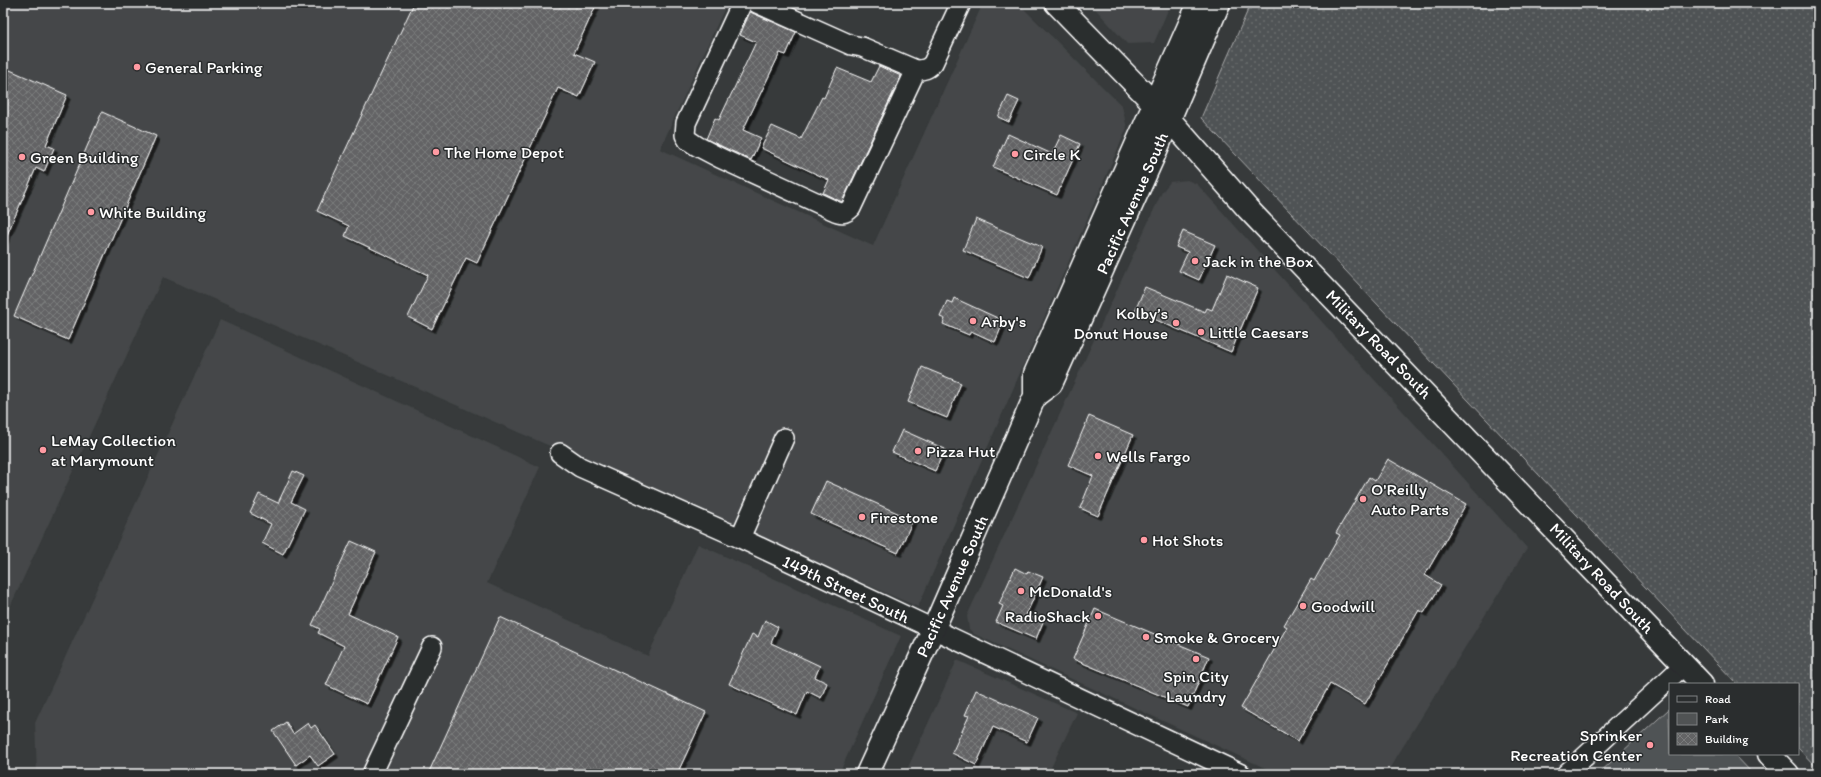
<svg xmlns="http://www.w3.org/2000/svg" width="1821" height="777" font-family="Itim,sans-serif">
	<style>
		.built { fill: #444748 }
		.green { fill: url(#green-dots); stroke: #a8a9aa }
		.pitch { fill: #505354; stroke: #a8a9aa }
		.building { fill: url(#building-cross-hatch); stroke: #fff; filter: url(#shadow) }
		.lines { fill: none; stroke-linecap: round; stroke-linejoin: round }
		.minor-casing { stroke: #fff; stroke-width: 22 }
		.major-casing { stroke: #fff; stroke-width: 25 }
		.minor { stroke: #2a2d2e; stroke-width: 19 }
		.major { stroke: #2a2d2e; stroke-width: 22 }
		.poi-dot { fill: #ff9aa2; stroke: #2a2d2e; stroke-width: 1.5 }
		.labels { text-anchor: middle; stroke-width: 3; stroke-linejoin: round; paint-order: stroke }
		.poi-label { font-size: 17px; fill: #fff; stroke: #2a2d2e; text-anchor: start }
		.street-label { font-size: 17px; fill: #fff; stroke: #2a2d2e }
	</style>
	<defs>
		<pattern id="green-dots" width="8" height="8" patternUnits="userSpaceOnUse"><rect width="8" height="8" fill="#505354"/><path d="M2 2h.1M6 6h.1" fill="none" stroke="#6a6d6e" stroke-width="1.8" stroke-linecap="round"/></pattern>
		<pattern id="building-cross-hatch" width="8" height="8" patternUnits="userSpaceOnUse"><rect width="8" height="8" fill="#636465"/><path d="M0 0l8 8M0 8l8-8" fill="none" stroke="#7a7b7c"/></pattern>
		<filter id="shadow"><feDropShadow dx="3.5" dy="3.5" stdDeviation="0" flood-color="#0009"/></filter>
	</defs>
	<rect width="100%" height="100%" fill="#373a3b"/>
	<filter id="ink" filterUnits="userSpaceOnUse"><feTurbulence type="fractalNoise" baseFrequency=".025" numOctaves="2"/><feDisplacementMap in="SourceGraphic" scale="8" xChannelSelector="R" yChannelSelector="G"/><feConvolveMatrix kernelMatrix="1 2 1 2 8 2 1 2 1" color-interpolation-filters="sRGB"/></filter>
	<g filter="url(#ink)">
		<!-- built -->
		<path class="built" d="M 3,3 L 727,3 L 660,149 L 873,246 L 983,3 L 1018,3 L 1122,106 L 1127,128 L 918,607 L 163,277 L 3,622 Z
			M 1090,3 L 1171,3 L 1154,43 L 1127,44 Z
			M 1187,180 L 1197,184 L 1527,548 L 1386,774 L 1278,774 L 974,634 L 969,629 L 967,616 L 1162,192 L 1170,182 Z
			M 220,320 L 540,467 L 487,583 L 648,656 L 698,544 L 901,636 L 839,774 L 37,774 L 35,723 Z
			M 957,660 L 1077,713 L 1048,774 L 905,774 Z"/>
		<!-- green -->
		<path class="green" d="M 1251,3 L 1818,3 L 1818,769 L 1798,748 L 1798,684 L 1737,684 L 1201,118 Z"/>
		<!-- pitch -->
		<path class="pitch" d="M 1669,709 L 1670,754 L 1734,754 L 1753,774 L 1598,774 Z"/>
		<!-- building -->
		<path class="building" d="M 414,3 L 597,3 L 574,53 L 595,62 L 579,97 L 558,88 L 477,263 L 466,258 L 432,329 L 408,317 L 428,275 L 345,236 L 349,226 L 317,211 Z
			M 750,12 L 796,32 L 786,55 L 780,53 L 743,130 L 761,138 L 751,160 L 706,139 L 715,118 L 719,120 L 756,42 L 740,35 Z
			M 879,66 L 901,76 L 842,202 L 823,193 L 829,180 L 761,148 L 772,126 L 801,139 L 822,97 L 824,98 L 837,68 L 871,82 Z
			M 3,67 L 67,95 L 46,145 L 54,148 L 44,172 L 36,168 L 3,244 Z
			M 1008,96 L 1019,101 L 1009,122 L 998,117 Z
			M 102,112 L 156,136 L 68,340 L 14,316 Z
			M 1008,134 L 1052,154 L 1061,135 L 1080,144 L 1057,195 L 993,167 Z
			M 976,219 L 1042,247 L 1029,278 L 963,250 Z
			M 1183,231 L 1215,245 L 1199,280 L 1179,271 L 1188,252 L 1176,247 Z
			M 1227,274 L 1258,288 L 1231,352 L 1135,311 L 1145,287 L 1205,312 L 1207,308 L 1212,310 Z
			M 954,298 L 1004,321 L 995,342 L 971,331 L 969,335 L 943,324 L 945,319 L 940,317 L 947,301 L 952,303 Z
			M 922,367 L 961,383 L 947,418 L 908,402 Z
			M 1089,416 L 1133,435 L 1098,516 L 1080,508 L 1093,476 L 1068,465 Z
			M 902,430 L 945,449 L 935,471 L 892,452 Z
			M 1388,459 L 1466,504 L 1425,575 L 1441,585 L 1424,613 L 1419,610 L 1365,704 L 1330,684 L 1298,741 L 1241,708 L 1287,627 L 1284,625 L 1311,579 L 1314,581 L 1340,535 L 1336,533 L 1369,477 L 1375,481 Z
			M 293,471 L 304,476 L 291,502 L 305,509 L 283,554 L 262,543 L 271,524 L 250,513 L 259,494 L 278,503 Z
			M 826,481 L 913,520 L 898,553 L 811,514 Z
			M 351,541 L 376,552 L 348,614 L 398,637 L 367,704 L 326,685 L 344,646 L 318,633 L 320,629 L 312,625 Z
			M 1015,568 L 1027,574 L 1028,571 L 1043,577 L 1026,615 L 1043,622 L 1036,639 L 996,622 L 1003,606 L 999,604 Z
			M 1095,609 L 1209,657 L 1188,707 L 1073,659 Z
			M 500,617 L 706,712 L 677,774 L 428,774 Z
			M 765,620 L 778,627 L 771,643 L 820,666 L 815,677 L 827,683 L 821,698 L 807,691 L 797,715 L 729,684 L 752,634 L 758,637 Z
			M 976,690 L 1038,718 L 1027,742 L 993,727 L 976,765 L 952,753 L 969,716 L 965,715 Z
			M 286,722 L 293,734 L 308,723 L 311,728 L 315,725 L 335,754 L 318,766 L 310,755 L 296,765 L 273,731 Z"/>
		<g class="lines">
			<defs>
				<path id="minor" d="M 742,3 L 686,123 L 685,135 L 688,140 L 697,146 L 720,158 L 833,210 C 841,214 845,214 851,208 L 916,70
					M 757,3 L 851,45 L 862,47 L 916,70 C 924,70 928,69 933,63 L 961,3
					M 560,453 L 580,467 L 740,538 L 1241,774
					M 740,538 L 784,438
					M 372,774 L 432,647
					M 1566,774 L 1684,665"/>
				<path id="major" d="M 1056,3 L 1169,119 L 1248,209 L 1702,684
					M 1035,396 L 1051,384 L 1154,155 L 1219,3
					M 1769,754 L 1788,774
					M 867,774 L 933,630 L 1035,396 L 1035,374 L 1199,3"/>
			</defs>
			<!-- minor casing -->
			<use href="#minor" class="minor-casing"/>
			<!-- major casing -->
			<use href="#major" class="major-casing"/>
			<!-- minor -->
			<use href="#minor" class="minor"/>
			<!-- major -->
			<use href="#major" class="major"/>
		</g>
	</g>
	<!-- markers -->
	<g class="poi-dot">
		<circle cx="137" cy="67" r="4"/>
		<circle cx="436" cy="152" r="4"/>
		<circle cx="1015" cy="154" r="4"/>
		<circle cx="22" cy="157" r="4"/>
		<circle cx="91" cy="212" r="4"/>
		<circle cx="1195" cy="261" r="4"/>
		<circle cx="973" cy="321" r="4"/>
		<circle cx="1176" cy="323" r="4"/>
		<circle cx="1201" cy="332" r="4"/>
		<circle cx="43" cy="450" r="4"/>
		<circle cx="918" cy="451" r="4"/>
		<circle cx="1098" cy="456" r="4"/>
		<circle cx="1363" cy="499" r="4"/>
		<circle cx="862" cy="517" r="4"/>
		<circle cx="1144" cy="540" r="4"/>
		<circle cx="1021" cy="591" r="4"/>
		<circle cx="1303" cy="606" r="4"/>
		<circle cx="1098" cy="616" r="4"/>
		<circle cx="1146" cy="637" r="4"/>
		<circle cx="1196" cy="659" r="4"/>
		<circle cx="1650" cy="745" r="4"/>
	</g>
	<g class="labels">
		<!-- poi labels -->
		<g class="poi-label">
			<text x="145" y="73">General Parking</text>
			<text x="444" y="158">The Home Depot</text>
			<text x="1023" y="160">Circle K</text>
			<text x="30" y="163">Green Building</text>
			<text x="99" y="218">White Building</text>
			<text x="1203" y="267">Jack in the Box</text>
			<text x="1168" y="319" text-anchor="end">Kolby’s<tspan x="1168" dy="20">Donut House</tspan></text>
			<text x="981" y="327">Arby's</text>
			<text x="1209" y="338">Little Caesars</text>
			<text x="51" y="446">LeMay Collection<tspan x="51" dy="20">at Marymount</tspan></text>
			<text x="926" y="457">Pizza Hut</text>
			<text x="1106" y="462">Wells Fargo</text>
			<text x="1371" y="495">O'Reilly<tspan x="1371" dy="20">Auto Parts</tspan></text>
			<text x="870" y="523">Firestone</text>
			<text x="1152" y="546">Hot Shots</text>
			<text x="1029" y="597">McDonald's</text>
			<text x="1311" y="612">Goodwill</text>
			<text x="1090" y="622" text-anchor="end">RadioShack</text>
			<text x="1154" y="643">Smoke &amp; Grocery</text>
			<text x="1196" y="682" text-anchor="middle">Spin City<tspan x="1196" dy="20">Laundry</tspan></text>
			<text x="1642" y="741" text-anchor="end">Sprinker<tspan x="1642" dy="20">Recreation Center</tspan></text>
		</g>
		<!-- street labels -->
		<g class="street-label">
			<text transform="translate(1132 203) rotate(-66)" y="6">Pacific Avenue South</text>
			<text transform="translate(1379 344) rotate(46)" y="6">Military Road South</text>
			<text transform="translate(1602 578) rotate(47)" y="6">Military Road South</text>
			<text transform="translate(952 586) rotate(-66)" y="6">Pacific Avenue South</text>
			<text transform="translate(846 589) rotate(25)" y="6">149th Street South</text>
		</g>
	</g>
	<!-- margin -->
	<rect width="1821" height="777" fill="none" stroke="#2a2d2e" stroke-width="16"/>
	<rect x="8" y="8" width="1805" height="761" fill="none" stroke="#fff" stroke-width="1.5" filter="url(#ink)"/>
	<!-- legend -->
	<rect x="1669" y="683" width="130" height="72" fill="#2a2d2e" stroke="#7f8182"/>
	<rect x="1677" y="696" width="20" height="6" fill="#2a2d2e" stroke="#7f8182"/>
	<text x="1705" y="703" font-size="12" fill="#ffffff">Road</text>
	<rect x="1677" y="713" width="20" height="12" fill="#505354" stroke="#7f8182"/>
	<text x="1705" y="723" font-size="12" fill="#ffffff">Park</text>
	<rect x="1677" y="733" width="20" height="12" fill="url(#building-cross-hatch)" stroke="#7f8182"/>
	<text x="1705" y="743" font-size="12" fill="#ffffff">Building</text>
</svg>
